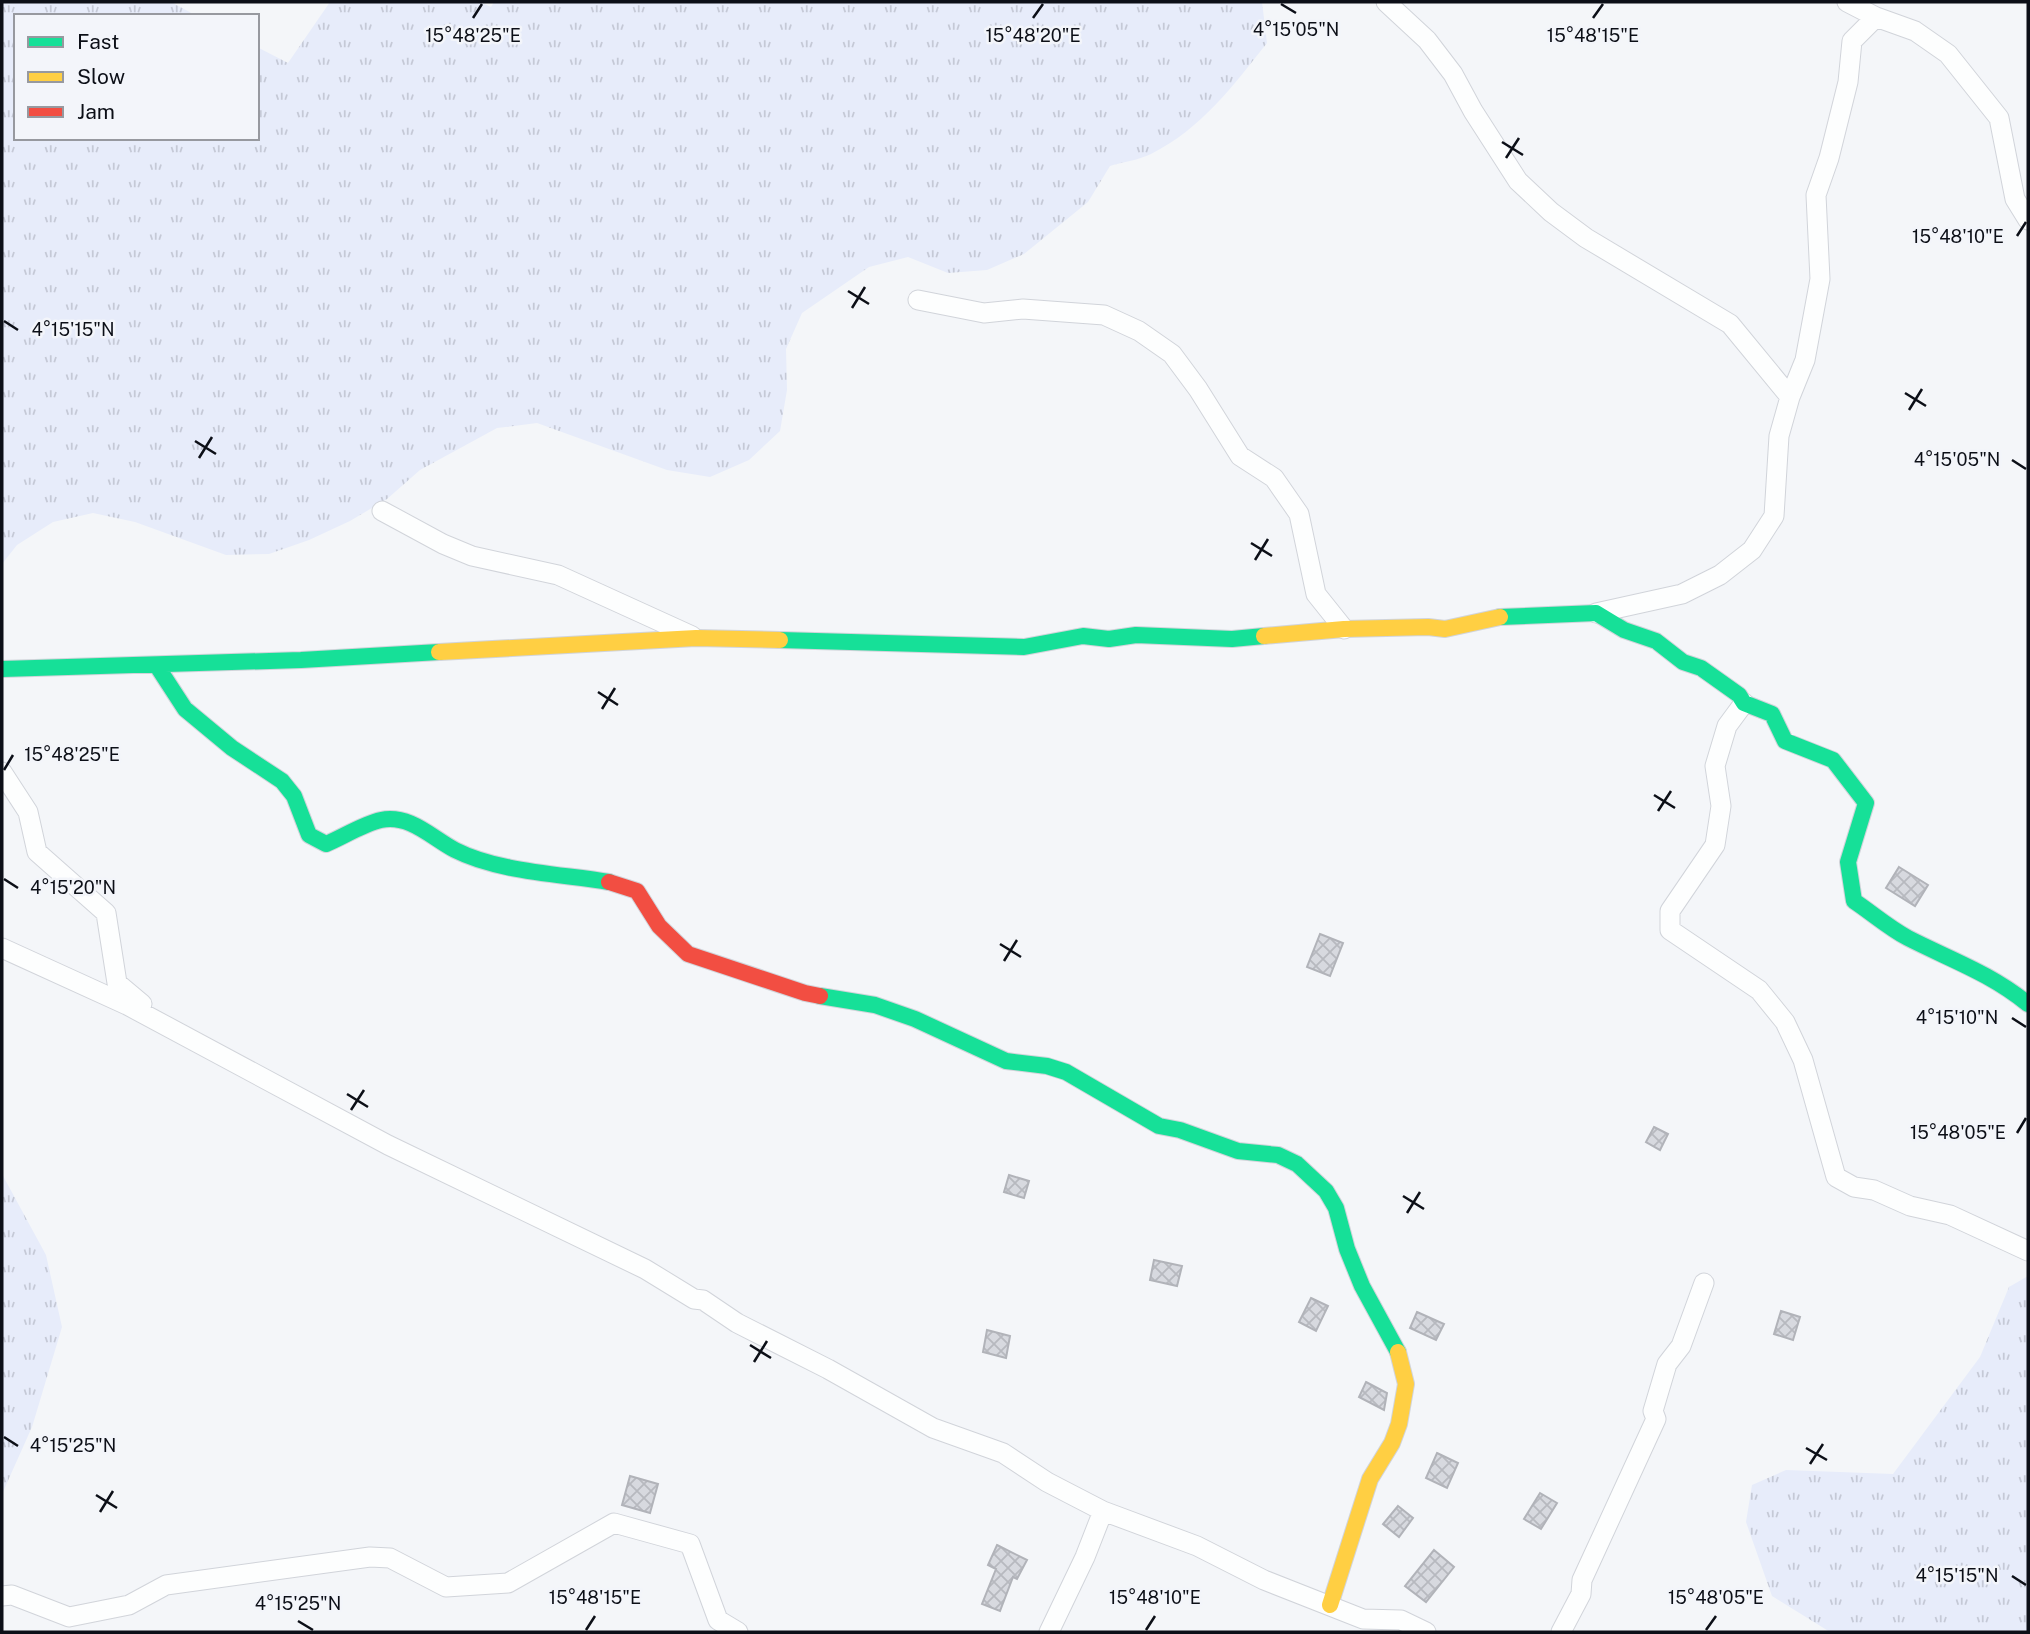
<svg xmlns="http://www.w3.org/2000/svg" width="2030" height="1634" font-family="'Public Sans',sans-serif">
	<style>
		.grass { fill: url(#grass-tufts) }
		.building { fill: url(#building-cross-hatch); stroke: #b1b3b9; stroke-width: 2 }
		.lines { fill: none; stroke-linecap: round; stroke-linejoin: round }
		.street-casing { stroke: #d1d4da; stroke-width: 21 }
		.fast-casing { stroke: #d1d4da; stroke-width: 18 }
		.slow-casing { stroke: #d1d4da; stroke-width: 18 }
		.jam-casing { stroke: #d1d4da; stroke-width: 18 }
		.street { stroke: #fdfefe; stroke-width: 19 }
		.fast { stroke: #16e098; stroke-width: 16 }
		.slow { stroke: #ffcf43; stroke-width: 16 }
		.jam { stroke: #f24e42; stroke-width: 16 }
		.ticks { fill: none; stroke: #0c0f17; stroke-width: 2.5 }
		.ticks-label { font-size: 18px; text-anchor: middle; fill: #0c0f17; stroke: #f3f5fa; stroke-width: 5; stroke-linejoin: round; paint-order: stroke }
	</style>
	<defs>
		<pattern id="grass-tufts" width="24" height="20" patternUnits="userSpaceOnUse" patternTransform="scale(1.75)"><rect width="24" height="20" fill="#e7ecfa"/><path d="M3 7l-1-3M5 7V3M7 7l1-3M15 17l-1-3M17 17v-4M19 17l1-3" fill="none" stroke="#c5c9d6"/></pattern>
		<pattern id="building-cross-hatch" width="8" height="8" patternUnits="userSpaceOnUse" patternTransform="scale(1.75)"><rect width="8" height="8" fill="#d7d9df"/><path d="M0 0l8 8M0 8l8-8" fill="none" stroke="#b7b9bf"/></pattern>
	</defs>
	<rect width="100%" height="100%" fill="#f4f6f9"/>
	<!-- grass -->
	<path class="grass" d="M 2,2 L 171,2 L 197,16 L 16,16 L 16,138 L 257,138 L 257,47 L 288,63 L 330,2 L 480,2 L 491,7 L 494,2 L 1262,2 L 1267,43 C 1233,86 1201,129 1151,154 C 1139,160 1123,162 1110,166 L 1088,202 L 1024,254 L 987,270 L 948,273 L 908,257 L 869,267 L 802,313 L 786,349 L 787,390 L 780,431 L 749,460 L 710,477 L 667,470 L 537,423 L 497,428 L 420,470 L 387,499 L 350,521 L 309,540 L 269,554 L 226,555 L 135,522 L 93,513 L 53,522 L 17,545 L 2,564 Z
		M 2,1174 L 46,1255 L 62,1327 L 32,1427 L 2,1494 Z
		M 2028,1276 L 2028,1632 L 1830,1632 L 1772,1596 L 1746,1522 L 1752,1485 L 1786,1470 L 1893,1474 L 1980,1357 L 2009,1287 Z"/>
	<!-- building -->
	<path class="building" d="M 1899,867 L 1928,885 L 1915,906 L 1886,888 Z
		M 1320,934 L 1343,943 L 1330,976 L 1307,967 Z
		M 1654,1127 L 1668,1134 L 1660,1150 L 1646,1142 Z
		M 1009,1175 L 1029,1181 L 1024,1198 L 1004,1192 Z
		M 1154,1260 L 1182,1266 L 1177,1286 L 1150,1280 Z
		M 1311,1298 L 1328,1306 L 1316,1331 L 1299,1322 Z
		M 1781,1311 L 1800,1317 L 1793,1340 L 1774,1334 Z
		M 1417,1312 L 1444,1324 L 1436,1340 L 1410,1328 Z
		M 987,1330 L 1010,1336 L 1006,1358 L 983,1352 Z
		M 1366,1382 L 1387,1393 L 1384,1410 L 1359,1397 Z
		M 1437,1453 L 1458,1463 L 1447,1488 L 1426,1478 Z
		M 630,1476 L 658,1484 L 650,1513 L 622,1505 Z
		M 1540,1493 L 1557,1503 L 1541,1529 L 1524,1519 Z
		M 1398,1506 L 1413,1518 L 1399,1537 L 1383,1524 Z
		M 997,1545 L 1027,1560 L 1017,1579 L 1013,1577 L 1000,1611 L 982,1604 L 996,1569 L 988,1565 Z
		M 1434,1550 L 1454,1567 L 1426,1602 L 1405,1586 Z"/>
	<g class="lines">
		<defs>
			<path id="street" d="M 1386,2 L 1427,40 L 1453,74 L 1473,111 L 1518,181 L 1551,212 L 1586,238 L 1730,324 L 1790,397
				M 1847,2 L 1876,17 L 1915,31 L 1948,54 L 1999,118 L 2015,199 L 2028,220
				M 918,300 L 984,313 L 1023,309 L 1104,315 L 1139,331 L 1172,354 L 1198,389 L 1240,456 L 1274,478 L 1299,514 L 1316,594 L 1344,629
				M 382,511 L 443,544 L 472,556 L 558,575 L 692,636
				M 1596,613 L 1682,594 L 1720,575 L 1752,550 L 1774,516 L 1779,436 L 1790,397 L 1805,360 L 1820,279 L 1816,195 L 1829,158 L 1848,82 L 1852,41 L 1876,17
				M 1744,703 L 1727,726 L 1715,766 L 1721,806 L 1715,845 L 1670,911 L 1670,930 L 1759,990 L 1785,1022 L 1803,1060 L 1836,1177 L 1854,1187 L 1874,1190 L 1910,1206 L 1950,1215 L 2028,1251
				M 2,772 L 28,812 L 37,852 L 106,913 L 117,983 L 142,1004
				M 2,948 L 127,1005 L 388,1145 L 645,1269 L 694,1299 L 703,1300 L 737,1323 L 828,1369 L 933,1428 L 1003,1453 L 1047,1482 L 1103,1511 L 1197,1546 L 1264,1580 L 1363,1619 L 1401,1620 L 1426,1632
				M 2,1596 L 12,1595 L 69,1617 L 129,1605 L 166,1585 L 370,1557 L 390,1558 L 446,1587 L 508,1583 L 614,1523 L 690,1544 L 718,1620 L 738,1632
				M 1049,1632 L 1085,1557 L 1103,1511
				M 1561,1632 L 1581,1594 L 1582,1580 L 1656,1419 L 1653,1411 L 1667,1364 L 1681,1346 L 1704,1283"/>
			<path id="fast" d="M 1500,617 L 1596,613 L 1624,630 L 1656,641 L 1683,662 L 1701,668 L 1739,695 L 1744,703 L 1772,714 L 1785,741 L 1833,760 L 1866,803 L 1848,862 L 1854,901 C 1872,913 1889,928 1908,938 C 1951,960 1990,973 2028,1004
				M 780,640 L 1024,647 L 1083,636 L 1109,639 L 1136,635 L 1232,639 L 1264,636
				M 157,666 L 185,709 L 232,748 L 282,781 L 294,796 L 309,835 L 326,844 C 343,837 363,824 381,820 C 410,814 432,838 455,850 C 498,872 561,874 609,882
				M 2,669 L 301,660 L 439,652
				M 820,996 L 875,1005 L 915,1019 L 1006,1061 L 1047,1066 L 1066,1072 L 1159,1126 L 1180,1130 L 1238,1151 L 1278,1155 L 1297,1164 L 1326,1191 L 1336,1208 L 1347,1249 L 1362,1286 L 1398,1352"/>
			<path id="slow" d="M 1264,636 L 1344,629 L 1428,627 L 1445,629 L 1500,617
				M 439,652 L 696,638 L 780,640
				M 1330,1605 L 1370,1479 L 1392,1443 L 1399,1424 L 1406,1384 L 1398,1352"/>
			<path id="jam" d="M 609,882 L 637,891 L 659,926 L 688,954 L 805,993 L 820,996"/>
		</defs>
		<!-- street casing -->
		<use href="#street" class="street-casing"/>
		<!-- fast casing -->
		<use href="#fast" class="fast-casing"/>
		<!-- slow casing -->
		<use href="#slow" class="slow-casing"/>
		<!-- jam casing -->
		<use href="#jam" class="jam-casing"/>
		<!-- street -->
		<use href="#street" class="street"/>
		<!-- fast -->
		<use href="#fast" class="fast"/>
		<!-- slow -->
		<use href="#slow" class="slow"/>
		<!-- jam -->
		<use href="#jam" class="jam"/>
	</g>
	<!-- ticks -->
	<path class="ticks" d="M 1281,4 L 1296,13M 473,18 L 482,4M 1033,18 L 1043,4M 1593,18 L 1603,4M 1502,142 L 1523,155M 1506,158 L 1519,138M 2017,236 L 2026,222M 848,291 L 869,304M 852,308 L 865,287M 4,321 L 18,330M 1905,393 L 1926,406M 1909,410 L 1922,389M 195,441 L 216,454M 199,458 L 212,437M 2012,460 L 2026,469M 1251,543 L 1272,556M 1255,560 L 1268,539M 598,692 L 618,705M 602,709 L 615,688M 4,770 L 13,755M 1654,795 L 1675,808M 1658,811 L 1671,791M 4,879 L 18,888M 1000,944 L 1021,957M 1004,961 L 1017,940M 2012,1018 L 2026,1027M 347,1094 L 368,1107M 351,1110 L 364,1090M 2017,1133 L 2026,1118M 1403,1196 L 1424,1209M 1407,1213 L 1420,1192M 750,1345 L 771,1358M 754,1362 L 767,1341M 4,1437 L 18,1446M 1806,1448 L 1827,1460M 1810,1464 L 1823,1444M 96,1495 L 117,1508M 100,1512 L 113,1491M 2012,1576 L 2026,1585M 298,1621 L 313,1630M 586,1630 L 595,1616M 1146,1630 L 1155,1616M 1706,1630 L 1716,1616"/>
	<g class="ticks-label">
		<text x="1296" y="36">4°15'05"N</text>
		<text x="473" y="42">15°48'25"E</text>
		<text x="1033" y="42">15°48'20"E</text>
		<text x="1593" y="42">15°48'15"E</text>
		<text x="1958" y="243">15°48'10"E</text>
		<text x="73" y="336">4°15'15"N</text>
		<text x="1957" y="466">4°15'05"N</text>
		<text x="72" y="761">15°48'25"E</text>
		<text x="73" y="894">4°15'20"N</text>
		<text x="1957" y="1024">4°15'10"N</text>
		<text x="1958" y="1139">15°48'05"E</text>
		<text x="73" y="1452">4°15'25"N</text>
		<text x="1957" y="1582">4°15'15"N</text>
		<text x="595" y="1604">15°48'15"E</text>
		<text x="1155" y="1604">15°48'10"E</text>
		<text x="1716" y="1604">15°48'05"E</text>
		<text x="298" y="1610">4°15'25"N</text>
	</g>
	<!-- border -->
	<rect width="2030" height="1634" fill="none" stroke="#0c0f17" stroke-width="7"/>
	<!-- legend -->
	<rect x="14" y="14" width="245" height="126" fill="#f3f5fa" stroke="#97999f" stroke-width="2"/>
	<rect x="28" y="37" width="35" height="10" fill="#16e098" stroke="#97999f" stroke-width="2"/>
	<text x="77" y="49" font-size="21" fill="#0c0f17">Fast</text>
	<rect x="28" y="72" width="35" height="10" fill="#ffcf43" stroke="#97999f" stroke-width="2"/>
	<text x="77" y="84" font-size="21" fill="#0c0f17">Slow</text>
	<rect x="28" y="107" width="35" height="10" fill="#f24e42" stroke="#97999f" stroke-width="2"/>
	<text x="77" y="119" font-size="21" fill="#0c0f17">Jam</text>
</svg>
